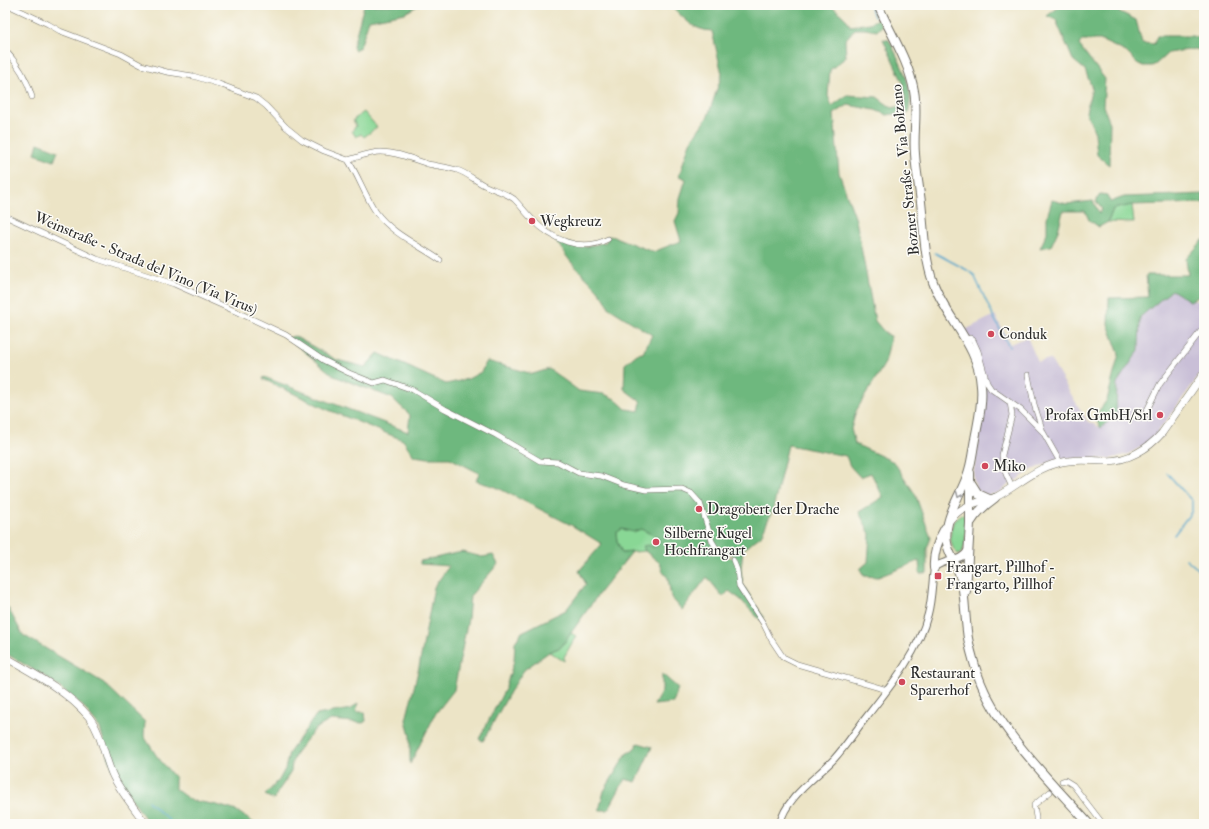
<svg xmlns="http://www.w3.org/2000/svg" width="1209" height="829" font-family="'IM FELL Double Pica',serif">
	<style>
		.industrial { fill: #c9bfd7 }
		.green { fill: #89d795; stroke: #5a8160 }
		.forest { fill: #6eb87e; stroke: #4c7254 }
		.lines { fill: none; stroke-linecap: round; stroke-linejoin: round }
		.stream { stroke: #4ea4ca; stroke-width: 1.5 }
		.minor-tunnel { stroke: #c5bfa7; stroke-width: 5; stroke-dasharray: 5 2.5; stroke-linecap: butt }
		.minor-casing { stroke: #6f6c61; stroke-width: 6 }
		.tertiary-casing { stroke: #6f6c61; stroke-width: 8 }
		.secondary-casing { stroke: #6f6c61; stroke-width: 8 }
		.primary-casing { stroke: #6f6c61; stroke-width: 10 }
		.minor { stroke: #fff; stroke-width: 5 }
		.tertiary { stroke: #fff; stroke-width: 6 }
		.secondary { stroke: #fff; stroke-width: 7 }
		.primary { stroke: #fff; stroke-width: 8 }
		.oneway { stroke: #a0a0a0 }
		.poi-dot { fill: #d1495b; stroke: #fdfcf7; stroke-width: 1.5 }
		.labels { text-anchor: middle; stroke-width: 3; stroke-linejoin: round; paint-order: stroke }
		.street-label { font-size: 15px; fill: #2b2b2b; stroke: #fdfcf7 }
		.poi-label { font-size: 15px; fill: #2b2b2b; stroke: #fdfcf7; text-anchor: start }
	</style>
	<rect width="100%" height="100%" fill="#fdfcf7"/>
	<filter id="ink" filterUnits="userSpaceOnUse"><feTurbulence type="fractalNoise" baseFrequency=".025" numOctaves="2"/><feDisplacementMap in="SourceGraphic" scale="8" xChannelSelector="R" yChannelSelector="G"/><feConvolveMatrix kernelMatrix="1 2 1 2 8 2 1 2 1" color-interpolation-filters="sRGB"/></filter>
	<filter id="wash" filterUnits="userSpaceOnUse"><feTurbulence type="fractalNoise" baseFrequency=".012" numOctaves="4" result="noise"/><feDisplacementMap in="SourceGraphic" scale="16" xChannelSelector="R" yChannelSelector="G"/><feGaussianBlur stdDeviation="0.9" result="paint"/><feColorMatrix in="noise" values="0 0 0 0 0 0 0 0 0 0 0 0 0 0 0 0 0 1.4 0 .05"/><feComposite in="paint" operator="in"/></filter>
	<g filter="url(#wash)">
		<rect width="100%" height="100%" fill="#ece4c6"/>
		<!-- industrial -->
		<path class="industrial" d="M 1172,290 L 1190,301 L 1204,300 L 1204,369 L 1154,437 L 1143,446 L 1128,454 L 1109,459 L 1081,458 L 1055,460 L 1032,470 L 1007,486 L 1000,492 L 994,494 L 987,495 L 976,490 L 973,477 L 984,400 L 976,351 L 965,330 L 995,315 L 1010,344 L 1027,337 L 1038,362 L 1050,359 L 1087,421 L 1101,428 L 1116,415 L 1117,383 L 1139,350 L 1140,317 Z"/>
		<!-- green -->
		<path class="green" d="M 364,112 L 377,127 L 364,137 L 361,134 L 356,137 L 352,131 L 356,126 L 353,120 Z
			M 1132,205 L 1134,223 L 1108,222 L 1113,209 Z
			M 961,514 L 965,515 L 966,517 L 965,545 L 962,552 L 958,554 C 949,548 949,530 954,521 C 956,518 959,516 961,514 Z
			M 622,529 L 633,532 L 641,529 L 657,537 L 660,541 L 658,545 L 653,547 L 648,545 L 644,547 L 645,551 L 622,553 L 617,541 L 616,533 Z
			M 571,633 L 576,636 L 564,657 L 564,661 L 549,652 L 561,647 Z"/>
		<!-- forest -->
		<path class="forest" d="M 364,5 L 419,5 L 405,13 L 369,20 L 360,47 L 354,50 L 353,46 Z
			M 670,5 L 831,5 L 847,20 L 850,26 L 870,23 L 878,19 L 882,26 L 877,31 L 865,29 L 855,29 L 845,40 L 846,57 L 830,70 L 828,96 L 832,106 L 847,95 L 877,97 L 892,108 L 906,105 L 904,85 L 883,39 L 889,40 C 899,60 916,90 908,112 L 887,115 L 875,110 L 848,105 L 834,114 L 839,173 L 856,220 L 875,321 L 886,334 L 891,336 L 885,363 L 856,411 L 851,429 L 855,444 L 894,462 L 915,494 L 931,538 L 927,548 L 927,573 L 920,574 L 919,561 L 878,577 L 864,576 L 860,569 L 868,562 L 870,534 L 859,512 L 883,497 L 871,473 L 860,477 L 850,466 L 846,456 L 788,445 L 773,509 L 761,536 L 743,549 L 741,570 L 743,585 L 764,618 L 760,620 L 740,599 L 729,591 L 723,597 L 707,577 L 682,610 L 671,597 L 668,578 L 663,572 L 660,563 L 645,551 L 643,546 L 648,545 L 653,547 L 658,545 L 659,541 L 657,537 L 641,529 L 633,532 L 622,529 L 616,533 L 617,541 L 622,553 L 632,552 L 600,592 L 561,647 L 549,652 L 524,670 L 510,692 L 483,741 L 479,739 L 505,689 L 514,661 L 515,642 L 522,632 L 566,610 L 586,584 L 579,571 L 602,544 L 571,525 L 496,487 L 476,481 L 479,473 L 450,458 L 428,458 L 414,456 L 403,440 L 326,409 L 263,379 L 264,377 L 408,432 L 410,415 L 392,398 L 334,376 L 288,338 L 294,336 L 337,360 L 365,367 L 378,353 L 446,384 L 468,379 L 481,372 L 487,361 L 533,374 L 549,369 L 579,391 L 604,394 L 615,399 L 626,409 L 639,411 L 641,402 L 624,389 L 625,364 L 637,354 L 643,353 L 652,335 L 609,308 C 605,293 581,274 571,262 C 566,256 561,248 556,241 L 586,247 L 606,242 L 609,236 L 615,237 L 653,252 L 681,241 L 675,221 L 679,213 L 680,198 L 686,179 L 679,176 L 690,142 L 708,116 L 722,74 L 712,31 C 691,30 685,18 670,5 Z
			M 1059,7 L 1112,8 L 1136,20 L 1142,43 L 1154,44 L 1157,36 L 1192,36 L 1204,39 L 1204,51 L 1195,49 L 1168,53 L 1156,64 L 1152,66 L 1143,66 L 1137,63 L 1126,52 L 1100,40 L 1082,40 L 1079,45 L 1105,79 L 1103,106 L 1110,123 L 1109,165 L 1097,155 L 1095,133 L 1086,112 L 1092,88 L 1085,70 L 1073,60 L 1056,20 L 1047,16 Z
			M 38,143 L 58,151 L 54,161 L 35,154 Z
			M 1100,194 L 1107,195 L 1110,202 L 1124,197 L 1204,194 L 1204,203 L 1132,205 L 1113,209 L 1108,222 L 1099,227 L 1089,220 L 1085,211 L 1063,211 L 1058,231 L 1051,246 L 1040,248 L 1047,233 L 1047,217 L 1052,200 L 1067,204 L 1093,201 L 1099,213 L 1102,209 L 1096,202 Z
			M 1204,239 L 1204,294 L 1190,301 L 1172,290 L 1140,317 L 1139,350 L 1117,383 L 1116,415 L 1101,428 L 1094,417 L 1107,400 L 1119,354 L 1108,324 L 1109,298 L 1148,297 L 1146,275 L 1188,275 L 1186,259 Z
			M 463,552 L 482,557 L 493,555 L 498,564 L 470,596 L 468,619 L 454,690 L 436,713 L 410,764 L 410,735 L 406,720 L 419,667 L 434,587 L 449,566 L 420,564 L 420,561 C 434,559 448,554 463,552 Z
			M 5,606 L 8,608 L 23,635 L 104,683 L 145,722 L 144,736 L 156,755 L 175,778 L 175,789 L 190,800 L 217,805 L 237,811 L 255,824 L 149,824 L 116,776 L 108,756 L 100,728 L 81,704 L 46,677 L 5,653 Z
			M 662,674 L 678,688 L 673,703 L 654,705 L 662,691 Z
			M 358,703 L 356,712 L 365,712 L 366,721 L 363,723 L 331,720 L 315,729 L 296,753 L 292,763 L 291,772 L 277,793 L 274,800 L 265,795 L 279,780 L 285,769 L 289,753 L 316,715 L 351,709 Z
			M 638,743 L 652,747 L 636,782 L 625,779 L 608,810 L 599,810 L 604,791 L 627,753 L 633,751 Z"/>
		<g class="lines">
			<!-- stream -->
			<path class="stream" d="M 870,5 L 874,17
				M 935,253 L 967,270 L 974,275 L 994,318 L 1009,346
				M 1167,473 L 1192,501 L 1192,511 L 1174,535
				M 1186,559 L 1204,574
				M 148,801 L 173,824"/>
		</g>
	</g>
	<g filter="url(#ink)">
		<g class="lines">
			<!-- minor-tunnel -->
			<path class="minor-tunnel" d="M 715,546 L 733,560"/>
			<defs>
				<path id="minor" d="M 8,5 L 48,24 L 60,31 L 121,54 L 141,65 L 167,72 L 193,76 L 219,84 L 256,98 L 266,106 L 286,127 L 302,140 L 324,151 L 348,160 C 358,157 370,152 381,152 C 397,152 412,159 428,164 C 437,166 448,167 457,170 C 467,173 477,182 486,186 C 495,190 506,193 514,199 C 520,205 526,213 532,219 C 552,240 581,253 608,239
					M 5,50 C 18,64 27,78 32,97
					M 348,160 C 359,177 365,196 376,212 C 392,234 419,245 440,260
					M 5,216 L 97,259 L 174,284 L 237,312 L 286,335 L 323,360 L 349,373 L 374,383 L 385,380 L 413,390 L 445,409 L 496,435 L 540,461 L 558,462 L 579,473 L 601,476 L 624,485 L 646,490 L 682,489 L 691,493 L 700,503 L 712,541 L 715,546
					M 966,340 L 970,338 L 973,340 L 978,351 L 987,383 L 991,389 L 1021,410 L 1043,432
					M 1028,375 L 1034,404 L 1043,432 L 1060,462
					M 1010,402 L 1012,415 L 1002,455 C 1002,467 1007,477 1012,487
					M 1146,412 L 1160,384 L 1201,331 L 1204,330
					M 733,560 L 737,570 L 739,586 L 763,623 L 771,639 L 783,657 L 797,664 L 887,690
					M 1062,781 L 1065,780 L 1073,785 L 1103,824
					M 1036,824 L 1036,817 L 1034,805 L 1050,792"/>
				<path id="tertiary" d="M 780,824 C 785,798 817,777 834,759 C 845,747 854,733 864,720 C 889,688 918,654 928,614 C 932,599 932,583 934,568 C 944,558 961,563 968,550"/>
				<path id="secondary" d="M 949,521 C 960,508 968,505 985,500 C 989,499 993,499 996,497 C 1017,486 1034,469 1058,463 C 1074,458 1090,461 1106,461 C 1128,461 1148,449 1162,433 L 1204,373
					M 5,657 C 34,674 66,690 89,717 C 102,734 104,757 113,776 C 121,792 135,809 146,824"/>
				<path id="primary" d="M 878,5 C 890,33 909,61 914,91 C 918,112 913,133 915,154 C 916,170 919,186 921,202 C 924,228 924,257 933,282 C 946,319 979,345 981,386 C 983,404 978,422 975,439 C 973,449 972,460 969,470 C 964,489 950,507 947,528 C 943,552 958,561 962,583 C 965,599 965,615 967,631 C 968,643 972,655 975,666 C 992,726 1049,779 1089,824
					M 971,483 L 978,494 L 989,499
					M 971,522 C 977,512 985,505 995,498
					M 934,568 C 933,554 938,540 945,528
					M 966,591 L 970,523 L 970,473"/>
			</defs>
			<!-- minor casing -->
			<use href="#minor" class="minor-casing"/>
			<!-- tertiary casing -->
			<use href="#tertiary" class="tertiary-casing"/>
			<!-- secondary casing -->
			<use href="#secondary" class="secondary-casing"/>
			<!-- primary casing -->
			<use href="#primary" class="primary-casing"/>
			<!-- minor -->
			<use href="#minor" class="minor"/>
			<!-- tertiary -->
			<use href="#tertiary" class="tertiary"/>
			<!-- secondary -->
			<use href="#secondary" class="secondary"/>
			<!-- primary -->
			<use href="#primary" class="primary"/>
		</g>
		<!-- one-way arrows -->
		<defs><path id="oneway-chevron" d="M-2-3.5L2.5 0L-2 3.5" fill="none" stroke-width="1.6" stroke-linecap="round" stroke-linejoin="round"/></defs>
		<use class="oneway" href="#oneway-chevron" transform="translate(959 495) rotate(113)"/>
	</g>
	<!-- markers -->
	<g class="poi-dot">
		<circle cx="532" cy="221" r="4"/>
		<circle cx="991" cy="334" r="4"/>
		<circle cx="1160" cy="415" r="4"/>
		<circle cx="985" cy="466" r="4"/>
		<circle cx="699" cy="509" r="4"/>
		<circle cx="656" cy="542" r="4"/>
		<rect x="934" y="572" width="8" height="8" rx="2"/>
		<circle cx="902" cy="682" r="4"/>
	</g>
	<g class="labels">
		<!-- street labels -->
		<g class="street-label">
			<text transform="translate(905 170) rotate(-96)" y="5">Bozner Straße - Via Bolzano</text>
			<text transform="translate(146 263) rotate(23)" y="5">Weinstraße - Strada del Vino (Via Virus)</text>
		</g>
		<!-- poi labels -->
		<g class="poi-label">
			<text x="540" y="226">Wegkreuz</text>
			<text x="999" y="339">Conduk</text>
			<text x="1152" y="420" text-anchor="end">Profax GmbH/Srl</text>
			<text x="993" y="471">Miko</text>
			<text x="707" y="514">Dragobert der Drache</text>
			<text x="664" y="538">Silberne Kugel<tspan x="664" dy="17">Hochfrangart</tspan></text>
			<text x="946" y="572">Frangart, Pillhof -<tspan x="946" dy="17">Frangarto, Pillhof</tspan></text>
			<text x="910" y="678">Restaurant<tspan x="910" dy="17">Sparerhof</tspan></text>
		</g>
	</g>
	<!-- margin -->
	<rect width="1209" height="829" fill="none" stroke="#fdfcf7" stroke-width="20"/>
</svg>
